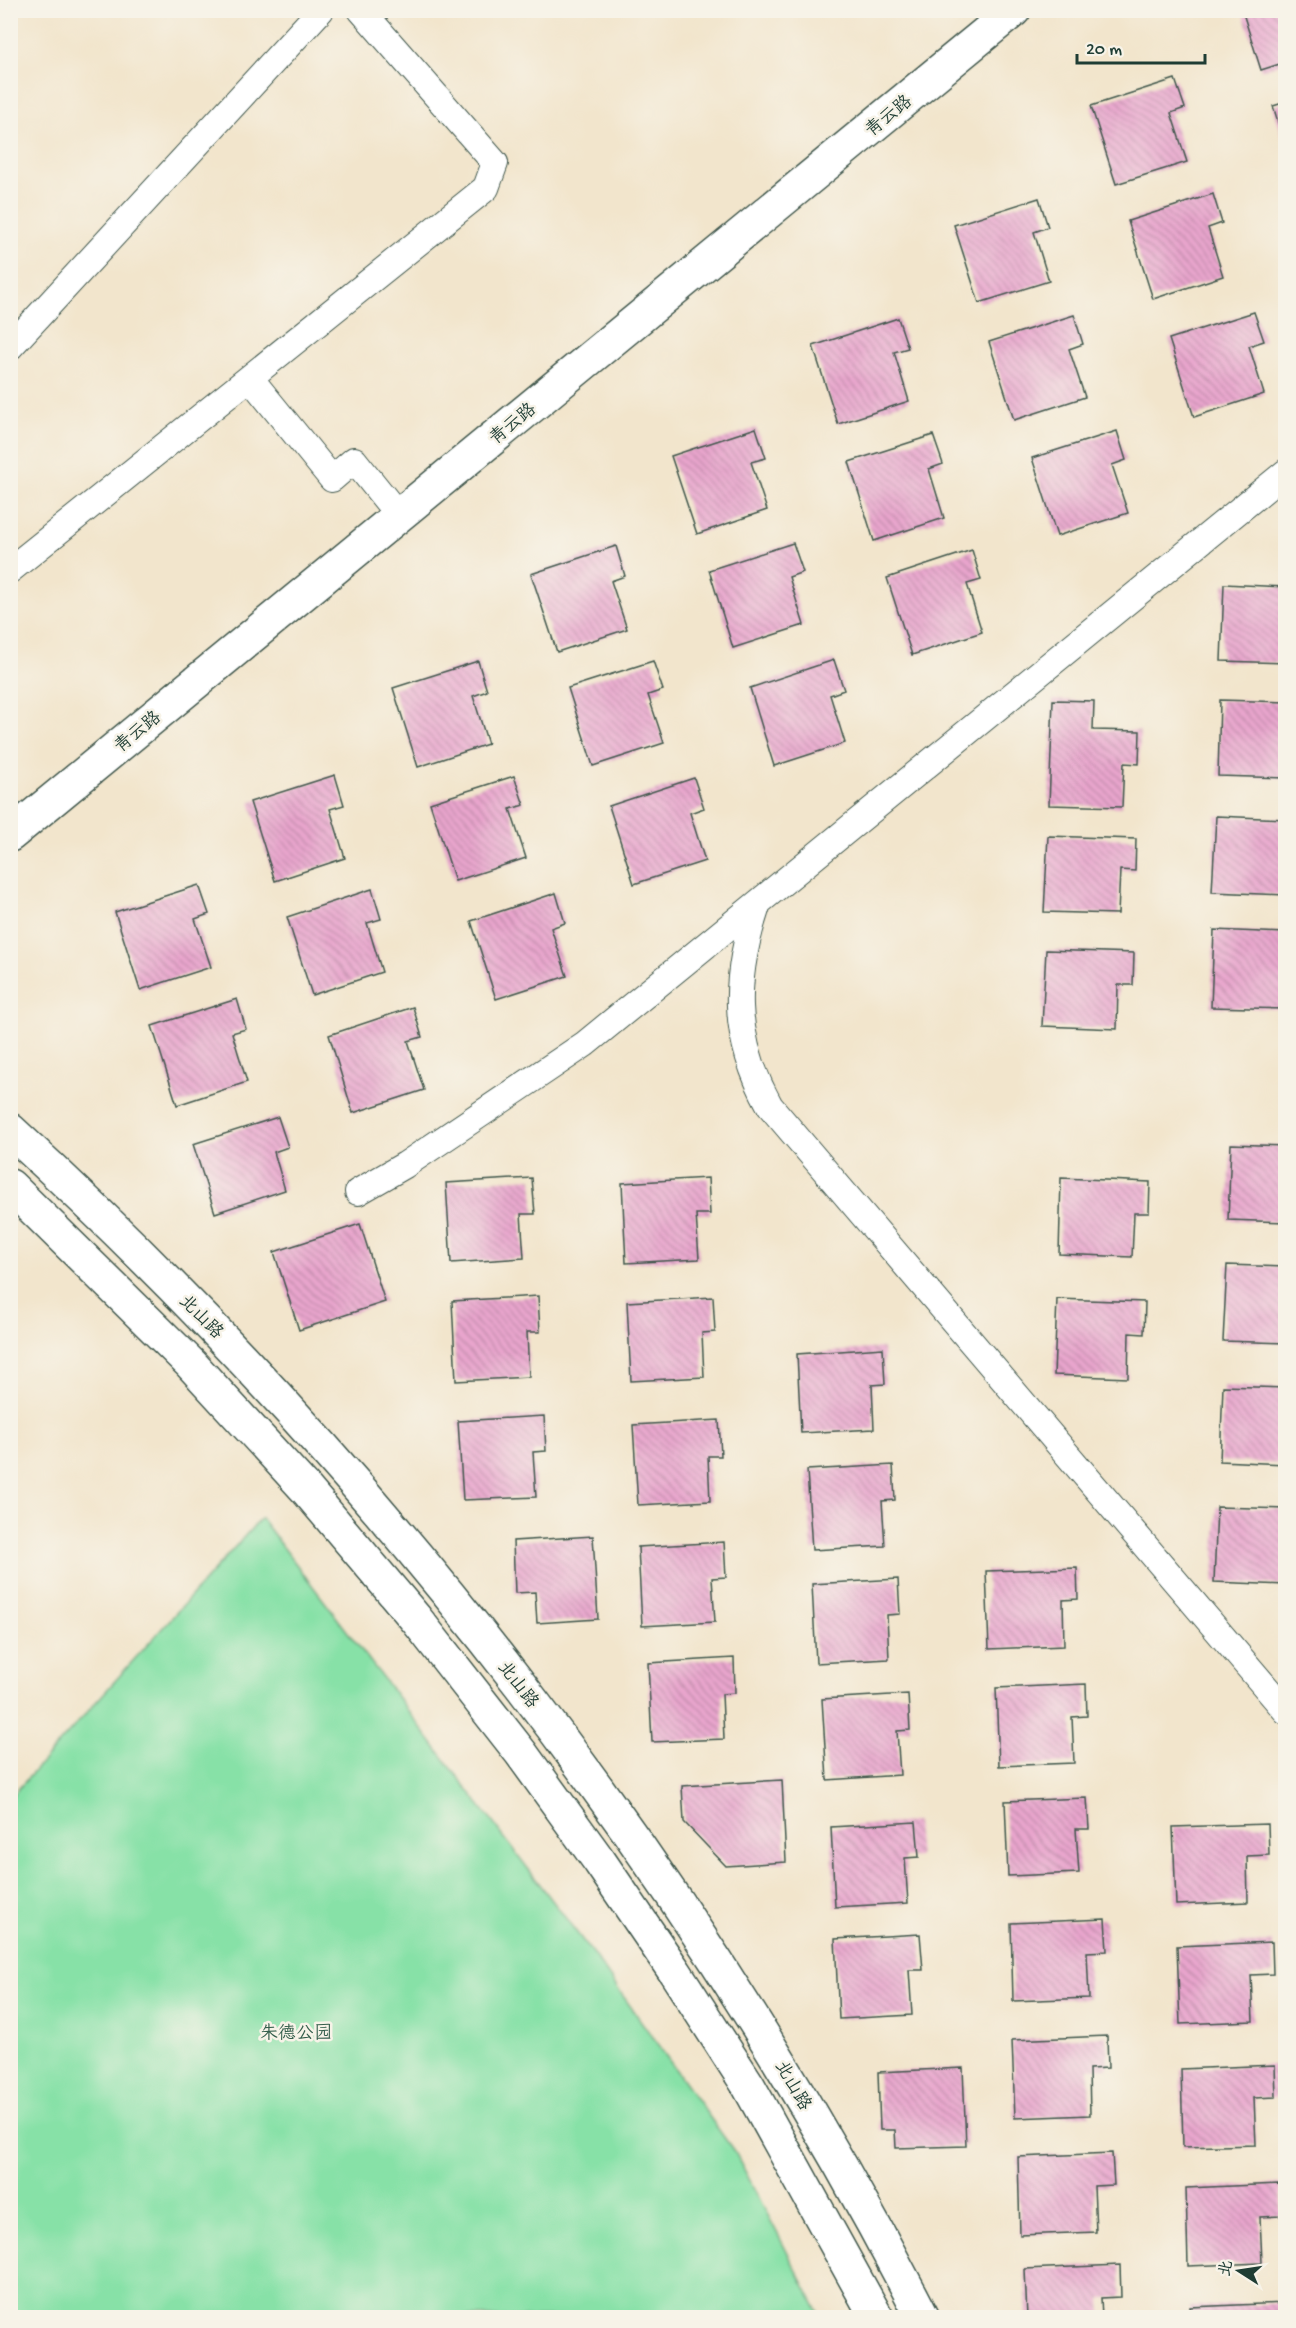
<svg xmlns="http://www.w3.org/2000/svg" width="1296" height="2328" font-family="'Gochi Hand','LXGW WenKai TC',sans-serif">
	<style>
		.green { fill: #87e1a7; stroke: #538f6e; stroke-width: 1.5 }
		.building { fill: url(#building-back-hatch) }
		.lines { fill: none; stroke-linecap: round; stroke-linejoin: round }
		.service-casing { stroke: #3f564b; stroke-width: 28 }
		.tertiary-casing { stroke: #3f564b; stroke-width: 36 }
		.service { stroke: #fff; stroke-width: 26 }
		.tertiary { stroke: #fff; stroke-width: 33 }
		.labels { text-anchor: middle; stroke-width: 5; stroke-linejoin: round; paint-order: stroke }
		.street-label { font-size: 18px; fill: #1f3d34; stroke: #f7f3e8 }
		.park-label { font-size: 18px; fill: #345e4b; stroke: #f7f3e8 }
	</style>
	<defs>
		<pattern id="building-back-hatch" width="6" height="6" patternUnits="userSpaceOnUse" patternTransform="scale(1.5)"><rect width="6" height="6" fill="#e9a5cd"/><path d="M-1 5l2 2M0 0l6 6M5-1l2 2" fill="none" stroke="#bc88a7"/></pattern>
	</defs>
	<rect width="100%" height="100%" fill="#f7f3e8"/>
	<filter id="ink" filterUnits="userSpaceOnUse"><feTurbulence type="fractalNoise" baseFrequency=".0167" numOctaves="2"/><feDisplacementMap in="SourceGraphic" scale="12" xChannelSelector="R" yChannelSelector="G"/><feConvolveMatrix kernelMatrix="1 2 1 2 8 2 1 2 1" color-interpolation-filters="sRGB"/></filter>
	<filter id="wash" filterUnits="userSpaceOnUse"><feTurbulence type="fractalNoise" baseFrequency=".008" numOctaves="4" result="noise"/><feDisplacementMap in="SourceGraphic" scale="24" xChannelSelector="R" yChannelSelector="G"/><feGaussianBlur stdDeviation="1.35" result="paint"/><feColorMatrix in="noise" values="0 0 0 0 0 0 0 0 0 0 0 0 0 0 0 0 0 1.4 0 .05"/><feComposite in="paint" operator="in"/></filter>
	<g filter="url(#wash)">
		<rect width="100%" height="100%" fill="#f2e5cc"/>
		<!-- green -->
		<path class="green" d="M 261,1518 L 593,1954 L 736,2154 L 821,2317 L 11,2317 L 11,1797 Z"/>
		<g id="blocks">
			<!-- building -->
			<path class="building" d="M 1242,10 L 1286,10 L 1286,62 L 1261,70 Z
				M 1175,79 L 1185,108 L 1171,113 L 1187,162 L 1116,184 L 1091,106 Z
				M 1286,102 L 1286,144 L 1285,144 L 1273,106 Z
				M 1213,194 L 1222,223 L 1208,228 L 1223,276 L 1153,299 L 1128,221 Z
				M 1039,198 L 1048,227 L 1034,232 L 1049,281 L 979,303 L 954,225 Z
				M 1254,312 L 1264,341 L 1249,346 L 1264,394 L 1194,417 L 1169,339 Z
				M 1074,315 L 1083,344 L 1069,349 L 1085,397 L 1014,420 L 989,342 Z
				M 898,318 L 908,348 L 894,352 L 909,401 L 838,424 L 813,346 Z
				M 756,428 L 766,458 L 751,462 L 767,510 L 697,534 L 671,456 Z
				M 1117,431 L 1126,460 L 1112,465 L 1128,513 L 1057,536 L 1032,458 Z
				M 933,435 L 943,464 L 929,469 L 944,518 L 874,541 L 849,462 Z
				M 793,543 L 803,572 L 789,577 L 804,625 L 733,648 L 709,570 Z
				M 616,546 L 625,576 L 611,581 L 627,629 L 557,652 L 531,574 Z
				M 972,550 L 981,580 L 967,584 L 982,632 L 912,655 L 887,578 Z
				M 1224,584 L 1286,587 L 1286,663 L 1221,661 Z
				M 834,660 L 844,690 L 830,695 L 845,743 L 774,766 L 750,688 Z
				M 478,661 L 487,691 L 473,696 L 488,744 L 418,767 L 393,688 Z
				M 653,661 L 663,690 L 648,695 L 664,743 L 593,766 L 568,688 Z
				M 1053,700 L 1094,701 L 1093,730 L 1140,731 L 1139,764 L 1124,763 L 1122,807 L 1049,805 Z
				M 1220,700 L 1286,702 L 1286,778 L 1218,776 Z
				M 335,775 L 344,805 L 330,809 L 345,858 L 275,881 L 250,802 Z
				M 514,776 L 524,805 L 510,809 L 526,858 L 455,881 L 430,803 Z
				M 694,778 L 704,808 L 690,813 L 705,861 L 634,884 L 609,806 Z
				M 1216,816 L 1286,819 L 1286,895 L 1212,892 Z
				M 1048,836 L 1136,839 L 1135,871 L 1120,870 L 1118,914 L 1044,912 Z
				M 199,885 L 209,914 L 195,919 L 211,967 L 140,990 L 115,912 Z
				M 372,889 L 381,919 L 367,923 L 382,972 L 312,995 L 287,917 Z
				M 556,893 L 565,923 L 551,928 L 567,976 L 496,999 L 471,921 Z
				M 1214,930 L 1286,933 L 1285,1009 L 1211,1007 Z
				M 1046,950 L 1134,953 L 1133,985 L 1118,985 L 1117,1029 L 1042,1026 Z
				M 237,999 L 246,1029 L 232,1033 L 247,1082 L 177,1105 L 152,1026 Z
				M 413,1007 L 422,1037 L 408,1041 L 424,1090 L 353,1113 L 329,1035 Z
				M 278,1117 L 288,1147 L 274,1152 L 285,1190 L 215,1213 L 193,1144 Z
				M 1231,1144 L 1286,1146 L 1286,1222 L 1228,1220 Z
				M 532,1178 L 535,1214 L 521,1214 L 524,1258 L 451,1263 L 446,1183 Z
				M 708,1178 L 710,1214 L 696,1214 L 699,1259 L 626,1263 L 622,1183 Z
				M 1061,1178 L 1150,1182 L 1149,1213 L 1134,1213 L 1132,1257 L 1059,1254 Z
				M 360,1224 L 385,1302 L 299,1330 L 274,1252 Z
				M 1227,1265 L 1286,1267 L 1286,1343 L 1223,1341 Z
				M 538,1296 L 540,1332 L 527,1332 L 529,1377 L 456,1381 L 452,1301 Z
				M 713,1297 L 715,1332 L 702,1333 L 704,1377 L 631,1381 L 627,1302 Z
				M 1057,1299 L 1145,1302 L 1144,1334 L 1129,1333 L 1128,1378 L 1054,1375 Z
				M 883,1348 L 885,1384 L 872,1385 L 874,1429 L 801,1433 L 797,1354 Z
				M 1223,1386 L 1286,1388 L 1286,1464 L 1220,1461 Z
				M 544,1416 L 546,1451 L 533,1452 L 536,1497 L 463,1500 L 458,1421 Z
				M 719,1420 L 721,1456 L 708,1456 L 710,1501 L 638,1505 L 633,1425 Z
				M 893,1465 L 895,1500 L 882,1501 L 885,1546 L 812,1550 L 807,1470 Z
				M 1217,1507 L 1286,1509 L 1286,1585 L 1214,1582 Z
				M 593,1536 L 598,1619 L 537,1623 L 535,1592 L 515,1593 L 513,1541 Z
				M 724,1542 L 726,1577 L 712,1578 L 715,1622 L 642,1626 L 638,1547 Z
				M 1077,1568 L 1078,1599 L 1063,1600 L 1064,1646 L 989,1649 L 986,1571 Z
				M 898,1579 L 900,1614 L 887,1615 L 889,1659 L 816,1663 L 812,1584 Z
				M 734,1658 L 735,1693 L 722,1694 L 724,1739 L 652,1742 L 648,1663 Z
				M 1086,1684 L 1087,1716 L 1072,1717 L 1074,1763 L 999,1766 L 996,1688 Z
				M 908,1694 L 910,1730 L 897,1731 L 900,1775 L 827,1780 L 822,1699 Z
				M 782,1780 L 786,1862 L 726,1866 L 684,1822 L 682,1786 Z
				M 1087,1798 L 1089,1829 L 1076,1829 L 1079,1873 L 1008,1876 L 1005,1801 Z
				M 916,1822 L 919,1857 L 905,1858 L 908,1903 L 835,1907 L 831,1827 Z
				M 1268,1824 L 1269,1855 L 1247,1856 L 1248,1902 L 1176,1905 L 1173,1827 Z
				M 1105,1919 L 1107,1951 L 1087,1952 L 1089,1998 L 1013,2001 L 1011,1923 Z
				M 920,1934 L 923,1970 L 909,1970 L 912,2015 L 839,2019 L 835,1939 Z
				M 1272,1942 L 1273,1974 L 1251,1975 L 1253,2021 L 1180,2024 L 1177,1946 Z
				M 1107,2036 L 1108,2068 L 1089,2069 L 1090,2115 L 1015,2118 L 1012,2040 Z
				M 1275,2065 L 1276,2097 L 1254,2098 L 1256,2145 L 1183,2147 L 1181,2069 Z
				M 963,2068 L 966,2146 L 896,2148 L 895,2130 L 880,2130 L 878,2072 Z
				M 1112,2153 L 1114,2185 L 1094,2186 L 1096,2232 L 1020,2235 L 1018,2157 Z
				M 1280,2184 L 1282,2216 L 1260,2217 L 1262,2263 L 1188,2266 L 1186,2188 Z
				M 1120,2265 L 1121,2297 L 1101,2298 L 1102,2318 L 1027,2318 L 1025,2269 Z
				M 1285,2303 L 1286,2318 L 1191,2318 L 1190,2307 Z"/>
		</g>
	</g>
	<g filter="url(#ink)">
		<use href="#blocks" fill-opacity="0" stroke="#3f564b" stroke-width="1.5"/>
		<g class="lines">
			<defs>
				<path id="service" d="M 10,347 L 321,10
					M 250,378 L 332,479 L 354,460 L 399,516
					M 10,570 L 486,188 L 495,163 L 361,10
					M 758,903 C 733,977 731,1036 770,1106 L 1286,1711
					M 358,1192 L 405,1165 L 585,1044 L 1286,472"/>
				<path id="tertiary" d="M 10,835 L 1014,10
					M 10,1130 C 380,1469 694,1872 923,2318
					M 10,1186 L 191,1364 L 306,1489 L 416,1619 L 521,1753 L 600,1862 L 675,1972 L 748,2085 L 877,2318"/>
			</defs>
			<!-- service casing -->
			<use href="#service" class="service-casing"/>
			<!-- tertiary casing -->
			<use href="#tertiary" class="tertiary-casing"/>
			<!-- service -->
			<use href="#service" class="service"/>
			<!-- tertiary -->
			<use href="#tertiary" class="tertiary"/>
		</g>
	</g>
	<g class="labels">
		<!-- street labels -->
		<g class="street-label">
			<text transform="translate(888 115) rotate(-39)" y="6">青云路</text>
			<text transform="translate(512 423) rotate(-39)" y="6">青云路</text>
			<text transform="translate(137 731) rotate(-39)" y="6">青云路</text>
			<text transform="translate(202 1316) rotate(45)" y="6">北山路</text>
			<text transform="translate(519 1684) rotate(52)" y="6">北山路</text>
			<text transform="translate(794 2085) rotate(60)" y="6">北山路</text>
		</g>
		<!-- park labels -->
		<g class="park-label">
			<text x="296" y="2038">朱德公园</text>
		</g>
	</g>
	<!-- margin -->
	<rect width="1296" height="2328" fill="none" stroke="#f7f3e8" stroke-width="36"/>
	<!-- north arrow -->
	<g transform="translate(1239 2271) rotate(282)" stroke="#f7f3e8" stroke-width="4.5" paint-order="stroke">
	<path d="M0-4.5L10 22L0 15L-10 22Z" fill="#1f3d34"/>
	<text y="-9" font-size="16" font-weight="bold" text-anchor="middle" fill="#1f3d34">北</text>
	</g>
	<!-- scale -->
	<path d="M1077 54v9h128v-9" fill="none" stroke="#1f3d34" stroke-width="3"/>
	<text x="1086" y="54" font-size="18" fill="#1f3d34" stroke="#f7f3e8" stroke-width="4.5" paint-order="stroke">20 m</text>
</svg>
